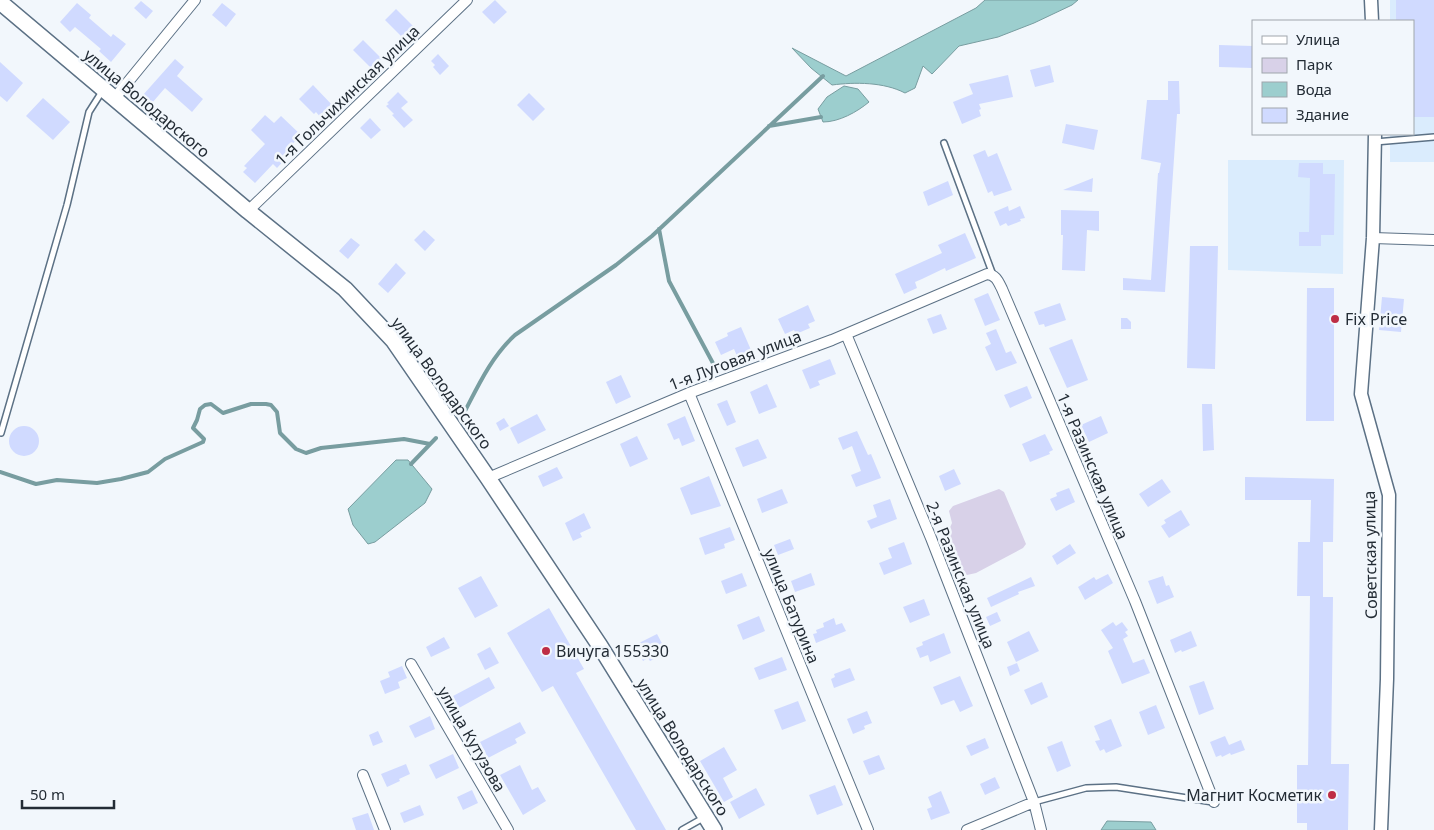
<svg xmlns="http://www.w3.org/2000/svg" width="1434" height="830" font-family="'Noto Sans',sans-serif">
<rect width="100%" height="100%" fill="#f2f7fc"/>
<path fill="#daecfd" d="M1390 0H1434V162H1390V134H1413V21H1390Z
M1228 160H1344L1343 274 1228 270Z"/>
<path fill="#d8d1e8" d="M999 489 1004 492 1026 544 1023 548 976 573 967 575 960 569 947 541V534L952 523 949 511 953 506Z"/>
<path fill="#9ccece" stroke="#789da0" d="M985 0H1078L1072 5 1034 23 998 37 959 46 932 74 923 66 915 88 905 93C884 82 855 82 832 85L811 68 792 48 846 76 976 8Z
M844 86 858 89 869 102C857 112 839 122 823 122L818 109 827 97Z
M396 460H408L432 489 425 503 375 542 368 544 353 525 348 509Z
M1107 821 1151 822 1156 830H1101Z"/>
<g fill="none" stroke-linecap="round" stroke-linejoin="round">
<path stroke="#789da0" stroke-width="4" d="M769 126 821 117
M659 229 669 281 715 367
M465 411C479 384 492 356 515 335L616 265 652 236 823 76
M411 464 436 438
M0 472 36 484 57 480 97 483 121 479 148 472 165 459 203 442 204 439 193 428 197 420 200 409 205 405 211 404 223 413 251 404H266L271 405 277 412 280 433 296 449 306 453 321 448 404 439 430 444"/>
</g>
<path fill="#d0daff" d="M495 0 507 12 494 24 482 12Z
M1396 0H1434V117H1413V21H1396Z
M141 1 153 11 146 19 134 8Z
M77 3 91 15 89 18 111 37 113 34 126 44 111 62 99 51 101 49 75 27 70 32 60 22Z
M222 3 236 14 226 27 212 15Z
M396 9 414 27 403 38 385 20Z
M363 40 382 59 372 69 353 50Z
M1219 45 1253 46V68L1219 67Z
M438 54 449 66 440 75 433 67 435 65 431 61Z
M175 59 184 67 177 76 203 99 192 112 165 88 152 103 143 95Z
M0 62 23 83 7 102 0 96Z
M1050 65 1054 82 1035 87 1030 70Z
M1008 75 1013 97 979 104 981 109 979 110 981 116 962 124 953 102 973 94 969 84Z
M1168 81H1179L1180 114H1177L1165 292 1123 290V278L1151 280 1158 173H1159L1161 163 1141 159 1147 100H1168Z
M313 85 334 107 322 119 316 112 314 114 299 99Z
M398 92 408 102 401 108 413 120 404 128 392 115 394 114 386 106 389 104 387 103Z
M529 93 545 109 533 121 517 105Z
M43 98 70 122 53 140 26 116Z
M265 115 274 123 281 116 301 135 285 152 289 155 277 168 273 164 255 183 243 172 247 168 244 166 265 144 251 130Z
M370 118 381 130 371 139 360 128Z
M1066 124 1098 130 1094 150 1062 143Z
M985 150 988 157 997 153 1012 190 994 196 992 191 988 193 973 155Z
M1299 163H1323V174H1335L1334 235H1321V246H1299V232H1309L1310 178 1298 177Z
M1093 178 1092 192 1063 190Z
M948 181 953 195 928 206 923 192Z
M1008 206 1009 211 1020 206 1025 218 1020 219 1021 221 1008 226 1006 223 1000 226 994 212Z
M1061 210 1099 211V231L1087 230 1085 271 1062 270 1063 235H1061Z
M424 230 435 240 425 251 414 240Z
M965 233 976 258 946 271 945 268 922 279 915 282 917 288 904 294 895 274 942 253 938 245Z
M351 238 360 245 348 259 339 251Z
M1190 246H1218L1215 369 1187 368Z
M396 263 406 273 388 293 378 284Z
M1307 288H1334V421H1306Z
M988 293 1000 320 985 326 974 299Z
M1382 297 1404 299 1401 332 1379 330Z
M1060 303 1066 320 1045 327 1044 324 1039 325 1034 312Z
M808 305 815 321 808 324 810 328 796 334 794 330 785 334 778 319Z
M941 314 947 329 933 334 927 319Z
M1121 318H1127L1131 322V329H1121Z
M741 327 751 350 737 356 734 349 721 355 715 342 728 336 727 333Z
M996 329 1006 353 1011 351 1017 363 996 371 985 347 991 344 986 333Z
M1072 339 1088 380 1067 388 1049 348Z
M830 359 836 374 818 381 820 385 810 389 802 370Z
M621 375 631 397 616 404 606 382Z
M767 384 777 407 759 414 750 392Z
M1027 386 1032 398 1010 408 1004 395Z
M727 400 736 422 727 426 717 404Z
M1202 404H1212L1214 450 1203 451Z
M537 414 546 430 518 444 510 428Z
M685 416 695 441 682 446 679 438 674 440 667 424Z
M1101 416 1108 433 1089 442 1081 425Z
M504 418 509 426 500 431 496 423Z
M9 441a15 15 0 1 1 30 0a15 15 0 1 1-30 0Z
M857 431 868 455 871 454 881 478 856 487 851 475 861 471 852 446 843 450 838 438Z
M1045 434 1053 450 1049 452 1050 454 1030 462 1022 444Z
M637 436 648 459 630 467 620 444Z
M758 439 767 458 743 467 735 448Z
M557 467 563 478 543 487 538 476Z
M954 469 961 484 945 491 939 476Z
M709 476 721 506 691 515 680 488Z
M1245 477 1334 479 1333 542H1323V597H1333L1331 764H1349L1348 830H1307V823H1297V765H1308L1310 596H1297L1298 542H1310L1311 500H1245Z
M1162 479 1171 492 1148 507 1139 494Z
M1069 488 1075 502 1056 511 1050 499 1057 496 1056 493Z
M782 489 788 503 762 513 757 499Z
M890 499 897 519 871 529 867 521 877 517 873 505Z
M1181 510 1190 525 1169 538 1161 526 1166 523 1164 520Z
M584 513 591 528 580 533 582 537 573 541 565 523Z
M730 527 735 540 724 544 725 548 705 555 699 538Z
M790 539 794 549 778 555 774 545Z
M904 542 912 564 884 575 879 563 892 558 888 548Z
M1070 544 1076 553 1057 565 1052 556Z
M742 573 747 586 726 594 721 581Z
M811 573 815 585 795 592 791 581Z
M1108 574 1113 583 1085 600 1078 587 1094 577 1096 580Z
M481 576 498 606 475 618 458 588Z
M1163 576 1166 586 1169 585 1174 597 1157 604 1148 581Z
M1031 577 1035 586 1018 592 1019 594 991 607 987 598Z
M924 599 930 615 910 623 903 607Z
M549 608 584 669 576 673 666 830H636L553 686 542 692 507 633Z
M997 612 1001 621 990 626 986 617Z
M759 616 765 631 743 640 737 625Z
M834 618 836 625 842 623 846 631 816 643 813 634 817 633 816 630 824 627 823 623Z
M1113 622 1116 626 1122 622 1128 630 1125 632 1128 636 1123 639 1133 663 1144 659 1150 673 1122 684 1108 651 1113 648 1101 630Z
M1029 631 1039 651 1016 662 1007 642Z
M1191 631 1197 646 1182 652 1181 650 1175 653 1170 640Z
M944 633 951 653 930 662 928 655 920 658 916 648 923 645 922 642Z
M657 634 665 649 657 654 658 657 650 661 648 658 643 661 635 645Z
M444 637 450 648 431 657 426 647Z
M490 647 499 663 485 670 477 654Z
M782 657 787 670 759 680 754 668Z
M1017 663 1020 671 1010 676 1007 667Z
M402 666 407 678 398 682 400 688 385 694 380 681 390 677 388 672Z
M850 668 855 680 834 688 831 679 835 677 834 674Z
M960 676 973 706 960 712 954 700 941 705 933 687Z
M489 677 495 688 459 708 453 696Z
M1204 681 1214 709 1199 715 1189 686Z
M1042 682 1048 697 1031 705 1024 690Z
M798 701 806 721 782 730 774 710Z
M1156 705 1165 728 1148 735 1139 712Z
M867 711 872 723 864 726 865 729 853 734 847 719Z
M430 716 435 729 415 738 409 726Z
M1111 719 1122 746 1106 753 1104 749 1100 751 1095 741 1100 740 1094 726Z
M520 722 526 733 515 739 517 743 488 758 480 742Z
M378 731 383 742 373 746 369 735Z
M1225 736 1229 745 1241 740 1245 750 1231 755 1230 753 1222 757 1221 755 1216 757 1210 742Z
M985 738 989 748 971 756 966 746Z
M1062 741 1071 766 1057 772 1047 747Z
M724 747 737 770 723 778 733 797 724 802 700 761Z
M453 754 459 768 436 779 429 765Z
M879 755 885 769 869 775 863 761Z
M406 764 410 774 399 779 400 781 387 787 381 774Z
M520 765 532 790 538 787 546 801 523 815 500 775Z
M995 777 1000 788 985 795 980 784Z
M835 785 843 805 817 815 809 795Z
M756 788 765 805 739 819 730 802Z
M472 790 478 803 463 810 457 797Z
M941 791 950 813 931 820 927 809 932 807 928 797Z
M420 805 424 815 404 823 400 813Z
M368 813 374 830H356L352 818Z"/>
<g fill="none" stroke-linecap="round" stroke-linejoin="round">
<g stroke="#5c7185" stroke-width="8">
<path id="service" d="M1375 142 1434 137
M944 143 993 275
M1 433 67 205 89 112 103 90
M1034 802 1086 788 1116 787 1213 802
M682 830 705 817"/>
</g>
<g stroke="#5c7185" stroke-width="12">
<path id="minor" d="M114 99 195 0
M248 211 467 0
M1373 238 1434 240
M846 334 931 538 1034 802 1041 830
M689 393 868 830
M488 478 689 393 832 340 987 274C996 275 998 281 1002 289L1135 601 1214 802
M411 664 508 830
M363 775 385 830
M967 830 1034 802"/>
</g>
<g stroke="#5c7185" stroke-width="15">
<path id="tertiary" d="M1371 0 1372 21
M1375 134 1373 238 1361 394 1389 495 1387 679 1381 830"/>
</g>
<g stroke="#5c7185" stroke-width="18">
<path id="secondary" d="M0 2 248 211 345 289 393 340 488 478 600 646 714 830"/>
</g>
<use href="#service" stroke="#fff" stroke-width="5"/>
<use href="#minor" stroke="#fff" stroke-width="10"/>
<use href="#tertiary" stroke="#fff" stroke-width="12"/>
<use href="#secondary" stroke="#fff" stroke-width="15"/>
</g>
<g fill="#be2d45" stroke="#f2f7fc" stroke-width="2">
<circle cx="1335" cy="319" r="5"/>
<circle cx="546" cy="651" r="5"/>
<circle cx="1332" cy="795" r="5"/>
</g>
<g text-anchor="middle" stroke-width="5" stroke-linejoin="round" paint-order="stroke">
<g font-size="16" fill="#232c35" stroke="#f2f7fc">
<text transform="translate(347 95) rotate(-44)" y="6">1-я Гольчихинская улица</text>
<text transform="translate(147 103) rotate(40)" y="6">улица Володарского</text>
<text transform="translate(735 360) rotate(-21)" y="6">1-я Луговая улица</text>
<text transform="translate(442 383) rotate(54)" y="6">улица Володарского</text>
<text transform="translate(1093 466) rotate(67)" y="6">1-я Разинская улица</text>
<text transform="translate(1370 555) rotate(-91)" y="6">Советская улица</text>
<text transform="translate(961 575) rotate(68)" y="6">2-я Разинская улица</text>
<text transform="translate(792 606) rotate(68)" y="6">улица Батурина</text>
<text transform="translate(472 739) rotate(60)" y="6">улица Кутузова</text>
<text transform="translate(683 747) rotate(58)" y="6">улица Володарского</text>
</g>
<g font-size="16" fill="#232c35" stroke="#f2f7fc" text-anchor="start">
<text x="1345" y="325">Fix Price</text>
<text x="556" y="657">Вичуга 155330</text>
<text x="1322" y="801" text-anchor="end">Магнит Косметик</text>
</g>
</g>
<rect x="1252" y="20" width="162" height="115" fill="#f2f7fc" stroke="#9fa6ac"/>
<rect x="1262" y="36" width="25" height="8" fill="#ffffff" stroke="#9fa6ac"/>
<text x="1296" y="45" font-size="15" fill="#232c35">Улица</text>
<rect x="1262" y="58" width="25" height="15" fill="#d8d1e8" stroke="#9fa6ac"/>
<text x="1296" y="70" font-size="15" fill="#232c35">Парк</text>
<rect x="1262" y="82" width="25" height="15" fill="#9ccece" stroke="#9fa6ac"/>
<text x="1296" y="95" font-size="15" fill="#232c35">Вода</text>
<rect x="1262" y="108" width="25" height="15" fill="#d0daff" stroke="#9fa6ac"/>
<text x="1296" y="120" font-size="15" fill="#232c35">Здание</text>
<path d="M22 800v8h92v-8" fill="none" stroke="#232c35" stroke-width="2.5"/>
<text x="30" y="800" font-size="15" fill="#232c35" stroke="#f2f7fc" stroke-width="4" paint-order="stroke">50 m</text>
</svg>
